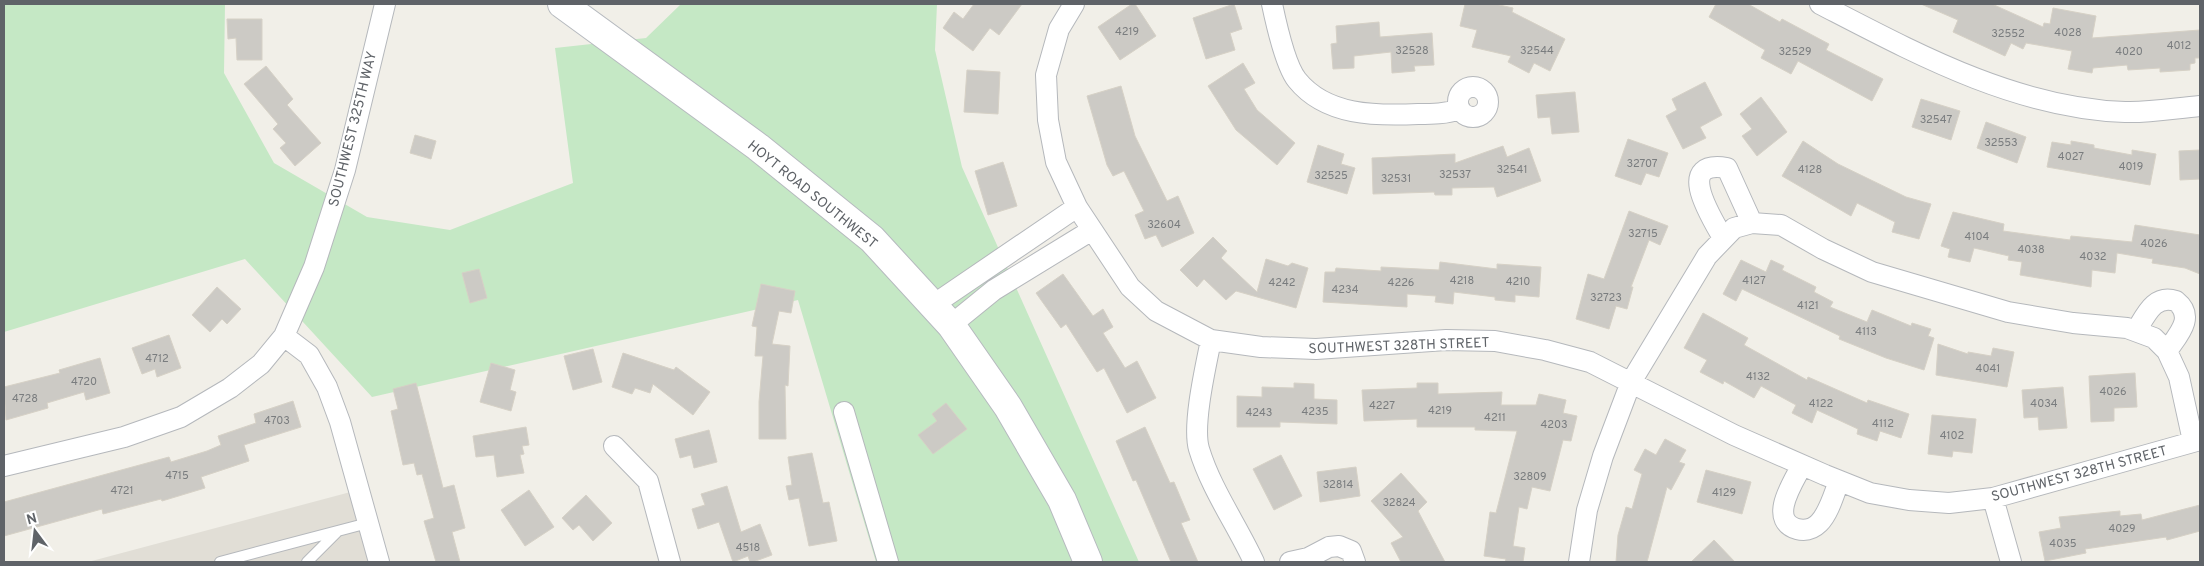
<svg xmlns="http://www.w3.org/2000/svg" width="2204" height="566" font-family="Overpass,sans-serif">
<rect width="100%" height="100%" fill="#f1efe8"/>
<path fill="#e1ded6" d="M358 490 379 562H88Z"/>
<path fill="#c5e8c5" d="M4 4H225L224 73 274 163 367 217 450 230 573 183 555 48 646 38 681 4H937L935 50 962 167 1139 562H876L798 300 372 397 245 259 4 332Z"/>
<path fill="#cccac5" stroke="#d6d1c6" d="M974 4H1022L999 35 990 28 973 51 943 28 954 12 963 19Z
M1132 4H1135L1156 36 1120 60 1098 27Z
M1234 4 1242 29 1230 33 1235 50 1206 59 1193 18Z
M1465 4H1495L1513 8 1512 12 1565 39 1550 71 1534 63 1529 73 1508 62 1511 56 1472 47 1477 30 1460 26Z
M1716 4H1748L1780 22 1782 19 1829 44 1826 50 1883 79 1872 101 1798 61 1791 74 1761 58 1765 50 1709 17Z
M1921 4H1992L2043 27 2044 23 2050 24 2053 8 2096 16 2092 38 2200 30V58H2195V63L2190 64V70L2160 72V68L2128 70 2127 65 2093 68 2092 73 2068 69 2072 51 2026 43 2023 49 2011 43 2005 56 1953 32 1958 20Z
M227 19H262V60H237L236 38 228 39Z
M1379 22 1380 37 1432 33 1434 65 1414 66 1415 71 1392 73 1391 52 1354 56V68L1333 69 1331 44 1337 43 1336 26Z
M1243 63 1255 83 1244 89 1257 110 1295 143 1277 165 1236 130 1208 86Z
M266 66 293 99 287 105 321 143 295 166 280 148 286 143 273 129 278 124 244 84Z
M967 70 1000 72 998 114 964 112Z
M1705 82 1722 115 1700 127 1706 138 1683 149 1666 116 1677 110 1672 99Z
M1121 86 1135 136 1167 201 1178 196 1194 233 1162 247 1156 235 1145 239 1135 215 1144 211 1124 171 1113 176 1107 165 1087 96Z
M1575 92 1579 132 1552 134 1550 117 1538 118 1536 95Z
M1761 97 1787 132 1757 156 1742 136 1752 129 1740 114Z
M1921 99 1960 111 1951 140 1912 127Z
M1986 122 2026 137 2017 163 1977 148Z
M415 135 436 141 431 159 410 153Z
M1628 139 1668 153 1659 177 1646 173 1641 185 1615 176Z
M1803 141 1838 164 1906 197 1931 204 1919 239 1892 232 1895 222 1857 203 1851 216 1782 176Z
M2071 141 2094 145V148L2132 155V150L2156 154 2150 185 2047 167 2052 142 2071 145Z
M1318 145 1344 154 1341 164 1355 168 1347 194 1307 182Z
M1503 146 1507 157 1529 148 1541 181 1497 197 1494 187 1452 188V195H1435L1434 192 1373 194 1372 158 1455 154V163Z
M2200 150V179L2180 180 2179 151Z
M1003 162 1017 206 988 215 975 171Z
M1629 211 1668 226 1660 245 1649 240 1631 287H1633L1627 309 1616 306 1609 329 1576 319 1588 274 1604 279Z
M1953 212 2004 224 2003 231 2070 240 2071 236 2132 242 2135 225 2200 235V274L2185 268 2152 263 2153 259 2117 253 2115 273 2092 270 2091 287 2020 275 2022 262 2008 260 2009 256 1974 248 1970 262 1948 257 1950 249 1941 246Z
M1213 237 1227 251 1221 258 1257 292 1266 259 1288 266 1292 263 1308 268 1296 308 1236 291 1226 300 1204 279 1197 287 1180 270Z
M1741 260 1766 272 1771 260 1784 266 1782 270 1816 287 1814 292 1833 302 1830 307 1867 322 1872 310 1911 326 1912 323 1931 329 1928 336 1934 338 1924 370 1886 358 1839 339 1840 336 1742 289 1736 301 1723 294Z
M1440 262 1497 269V264L1541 267 1539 297 1515 295V302L1495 300V297L1454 292 1453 304 1435 302 1436 296 1407 294V307L1323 302 1325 272H1335L1336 268 1381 271V267L1439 270Z
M479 269 487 298 470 303 462 273Z
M1063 274 1093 316 1103 309 1113 327 1103 333 1125 368 1137 361 1156 398 1127 413 1104 368 1097 372 1066 324 1061 328 1036 293Z
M761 284 795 291 791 313 779 311 772 344 790 346 788 386 785 385 786 439H759V402L763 356H755L757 327 752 326Z
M217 287 241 309 227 324 222 319 210 332 192 315Z
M1703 313 1748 338 1744 345 1807 380 1808 377 1867 403 1868 400 1909 414 1901 438 1880 431 1877 441 1857 434 1858 429 1817 410 1812 423 1792 413 1796 405 1761 386 1754 398 1724 381 1723 384 1700 372 1707 360 1684 348Z
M169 335 181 368 157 377 155 369 142 374 132 348Z
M1938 344 1968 354V352L1991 356 1993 348 2014 352 2007 387 1936 375Z
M593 349 602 382 573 390 564 356Z
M623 353 674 370 676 367 710 392 693 415 653 384 650 393 635 388 632 394 612 387Z
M100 358 110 393 86 400 84 392 47 403 48 408 6 420 4 387 60 373 59 370Z
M491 363 515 370 510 390 516 392 511 411 480 402Z
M2135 373 2137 407 2114 408V421L2091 422 2089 376Z
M416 383 443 488 454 485 465 528 452 532 460 562H436L424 521 434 518 422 474 417 475 414 463 403 465 391 411 398 409 393 389Z
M1294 383 1314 384V399L1337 400V424L1280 422V427H1237V396L1262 397V387L1294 388Z
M1417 383H1438V394L1502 392 1501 405H1536L1539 394 1566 400 1563 413 1577 416 1571 441 1563 440 1550 491 1532 487 1527 509 1519 507 1513 546 1525 548 1523 562H1505L1506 559 1484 556 1490 512 1496 513 1517 431 1475 430V427H1417V419L1364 421 1362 390 1417 388Z
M2063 387 2067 428 2039 430 2038 417 2024 418 2022 390Z
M293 401 301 427 244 445 249 461 201 477 205 488 162 501 161 499 103 514 102 509 4 536V502L169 457 171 462 207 451 221 445 218 436 256 423 254 414Z
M946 403 967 429 933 454 918 435 937 421 932 414Z
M1932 415 1976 419 1972 453 1953 451 1952 457 1928 454Z
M526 427 529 445 522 446 524 454 520 455 524 473 497 477 494 455 476 457 473 436Z
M1145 427 1170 483 1174 482 1190 520 1181 523 1198 562H1171L1136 480 1133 481 1116 441Z
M709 430 717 462 694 468 691 455 680 458 675 439Z
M1665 439 1686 450 1679 462 1685 464 1671 490 1667 487 1647 562H1616L1618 535 1626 507 1632 509 1642 474 1634 470 1645 449 1656 455Z
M812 453 823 503 829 502 837 541 809 546 799 498 789 500 786 486 792 485 788 457Z
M1281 455 1302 496 1274 510 1253 469Z
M1356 467 1360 496 1320 502 1317 472Z
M1706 470 1751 482 1742 514 1697 502Z
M1401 473 1427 502 1418 511 1445 562H1401L1391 543 1403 537 1371 501Z
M727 486 741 532 760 524 772 555 753 562H750L748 556 733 562 719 522 698 529 692 509 705 505 701 494Z
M529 490 554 527 525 546 501 510Z
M586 495 612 523 593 541 579 525 573 530 562 518Z
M2200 505V531L2167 540 2166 537 2085 549 2086 553 2045 561 2039 532 2061 528 2059 517 2120 511V516L2141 514 2142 520Z
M1714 540 1735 562H1691Z"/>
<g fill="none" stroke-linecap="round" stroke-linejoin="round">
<g stroke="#b5b8bc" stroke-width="12">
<path id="service" d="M220 562 368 523
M307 562 337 532"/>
</g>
<g stroke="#b5b8bc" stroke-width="22">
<path id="minor" d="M1074 4 1059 29 1046 75 1048 120 1056 162 1077 207 1130 287 1156 311 1211 340C1206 365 1192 425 1199 449 1211 489 1237 525 1254 562
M1272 4C1276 23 1285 65 1297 80 1326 116 1376 116 1418 114 1432 114 1446 114 1460 109
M1820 4C1915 53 2015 108 2125 112 2149 113 2176 108 2200 106
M1458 102a15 15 0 1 1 30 0a15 15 0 1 1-30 0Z
M1723 238C1711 217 1674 159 1727 168L1752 223
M933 305 1077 207
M951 325 994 290 1092 230
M2136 331C2146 315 2154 294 2176 301 2196 317 2178 335 2167 351
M284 336 309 355 327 387 340 422 379 562
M1211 340 1261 347 1316 349 1446 340 1495 341 1545 350 1590 362 1734 435 1825 475 1870 493 1909 500 1949 503 1993 498 2200 440
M844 412 888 562
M614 446 648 481 670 562
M1802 465C1794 481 1767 520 1797 529 1805 531 1813 529 1819 523 1829 513 1834 494 1839 481
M4 466 124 437 181 417 230 388 261 364 284 336 314 267 345 170 385 4
M1993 498 2011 562
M1290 562 1308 558 1329 547 1339 546 1351 551 1355 562
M1579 562 1587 510 1603 456 1631 382 1707 256 1734 228 1752 223 1781 225 1823 249 1872 272 2008 312 2073 323 2127 328 2154 338 2167 351 2179 377 2193 441"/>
</g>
<g stroke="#b6babf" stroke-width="30">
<path id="secondary" d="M562 4 758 147 872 239 951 325 1008 407 1062 500 1088 562"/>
</g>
<use href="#service" stroke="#fff" stroke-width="10"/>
<use href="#minor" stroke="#fff" stroke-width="20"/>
<use href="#secondary" stroke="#fff" stroke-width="28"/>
</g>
<g text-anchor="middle" stroke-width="4" stroke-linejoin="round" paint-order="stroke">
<g font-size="11" fill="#7a7d7f">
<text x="1127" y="35">4219</text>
<text x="2068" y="36">4028</text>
<text x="2008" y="37">32552</text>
<text x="2179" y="49">4012</text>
<text x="1412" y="54">32528</text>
<text x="1537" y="54">32544</text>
<text x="1795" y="55">32529</text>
<text x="2129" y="55">4020</text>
<text x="1936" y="123">32547</text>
<text x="2001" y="146">32553</text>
<text x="2071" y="160">4027</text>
<text x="1642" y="167">32707</text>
<text x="2131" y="170">4019</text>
<text x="1512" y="173">32541</text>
<text x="1810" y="173">4128</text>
<text x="1455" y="178">32537</text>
<text x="1331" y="179">32525</text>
<text x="1396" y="182">32531</text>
<text x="1164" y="228">32604</text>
<text x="1643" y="237">32715</text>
<text x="1977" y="240">4104</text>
<text x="2154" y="247">4026</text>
<text x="2031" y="253">4038</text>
<text x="2093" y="260">4032</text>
<text x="1462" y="284">4218</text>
<text x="1754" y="284">4127</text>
<text x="1518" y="285">4210</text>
<text x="1282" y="286">4242</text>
<text x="1401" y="286">4226</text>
<text x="1345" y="293">4234</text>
<text x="1606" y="301">32723</text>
<text x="1808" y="309">4121</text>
<text x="1866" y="335">4113</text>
<text x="157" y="362">4712</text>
<text x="1988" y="372">4041</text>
<text x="1758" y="380">4132</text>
<text x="84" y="385">4720</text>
<text x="2113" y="395">4026</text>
<text x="25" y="402">4728</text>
<text x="1821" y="407">4122</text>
<text x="2044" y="407">4034</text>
<text x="1382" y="409">4227</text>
<text x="1440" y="414">4219</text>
<text x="1315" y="415">4235</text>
<text x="1259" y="416">4243</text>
<text x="1495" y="421">4211</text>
<text x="277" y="424">4703</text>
<text x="1883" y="427">4112</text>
<text x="1554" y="428">4203</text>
<text x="1952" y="439">4102</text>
<text x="177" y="479">4715</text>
<text x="1530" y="480">32809</text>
<text x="1338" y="488">32814</text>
<text x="122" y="494">4721</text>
<text x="1724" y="496">4129</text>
<text x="1399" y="506">32824</text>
<text x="2122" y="532">4029</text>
<text x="2063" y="547">4035</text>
<text x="748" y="551">4518</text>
</g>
<g font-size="14" fill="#5f6368" stroke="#fff">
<text transform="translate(352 129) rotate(-76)" y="5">SOUTHWEST 325TH WAY</text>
<text transform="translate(813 194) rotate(39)" y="5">HOYT ROAD SOUTHWEST</text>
<text transform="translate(1399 345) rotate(-2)" y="5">SOUTHWEST 328TH STREET</text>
<text transform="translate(2079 473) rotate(-15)" y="5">SOUTHWEST 328TH STREET</text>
</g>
</g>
<rect width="2204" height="566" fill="none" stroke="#5f6368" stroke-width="10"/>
<g transform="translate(35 531) rotate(345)" stroke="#ffffff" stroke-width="4" paint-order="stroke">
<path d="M0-4L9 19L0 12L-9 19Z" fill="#5f6368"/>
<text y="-8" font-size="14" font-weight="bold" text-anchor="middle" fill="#5f6368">N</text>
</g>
</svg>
